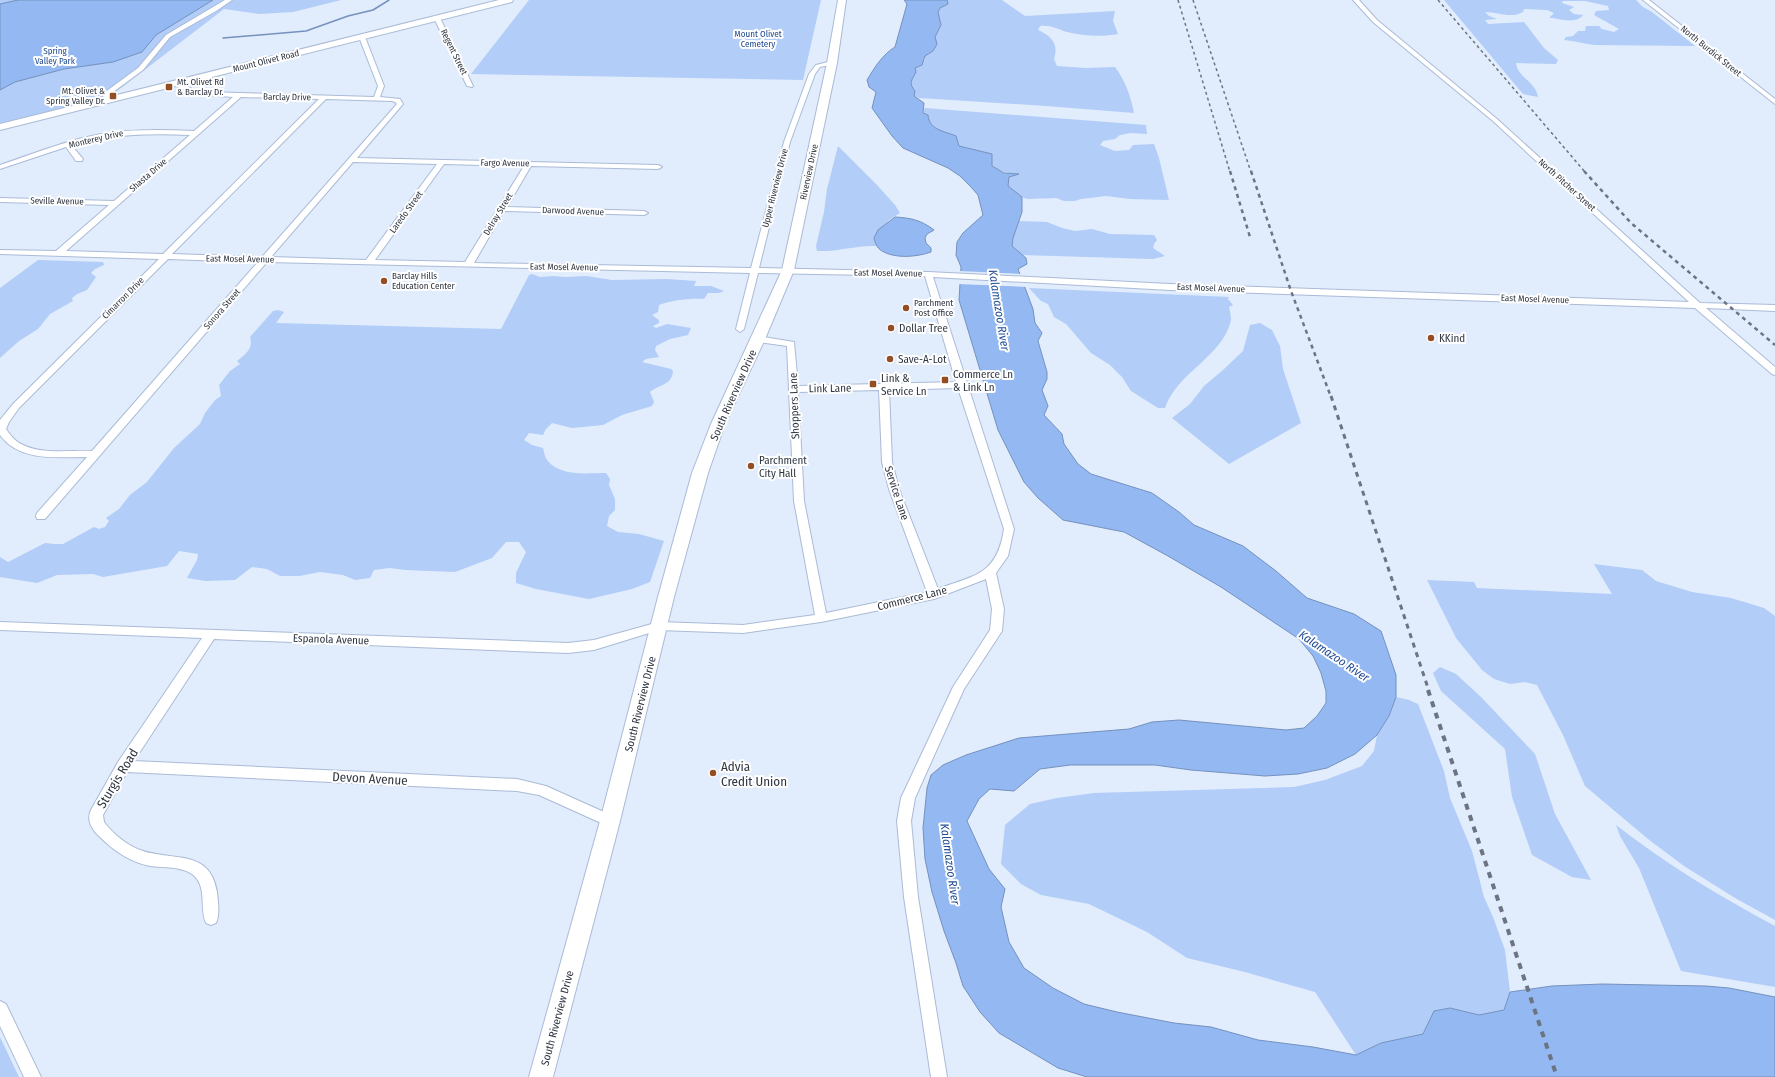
<svg xmlns="http://www.w3.org/2000/svg" width="1775" height="1077" font-family="'Fira Sans Condensed',sans-serif">
<rect width="100%" height="100%" fill="#e1ecfd"/>
<path fill="#b2cdf8" d="M0 0H341L293 12 259 14 224 9 104 101 0 127Z
M529 0H821L803 80 471 74Z
M947 0H1002L1025 16 1115 11 1113 21 1118 34C1103 37 1082 36 1067 32 1056 29 1052 25 1040 26L1038 30C1051 36 1059 43 1054 59L1057 66 1085 68 1115 67C1125 80 1131 97 1134 113L1046 106 919 98 914 96 910 80 914 76V68L925 60V56L933 51 935 37 941 25 938 12 940 8 948 4Z
M1444 0H1636L1643 7 1652 12 1695 46 1595 45C1585 44 1575 41 1564 40L1566 37 1573 36 1578 31H1585L1586 26H1599L1602 29 1614 32 1619 29 1594 15 1596 11 1609 10 1608 6 1585 1H1563L1562 3 1574 7 1569 10 1574 14 1583 15C1576 25 1559 18 1549 18L1554 13 1547 10 1524 9 1523 12C1510 19 1499 12 1485 12L1489 16 1497 19 1485 20 1488 24 1524 22 1544 48 1558 60 1556 64 1516 63C1518 78 1536 82 1538 97L1523 94Z
M925 108 1146 125 1147 134 1130 133 1120 135 1115 139 1103 141 1100 145 1115 151 1129 150 1133 145 1154 144 1159 158 1169 200 1130 199 1106 196 1081 199 1075 201H1064L1056 198 1027 199 1022 197 1008 186 1009 177 1017 174C991 172 991 161 971 149 968 147 963 148 959 146 950 141 946 131 934 128L923 113Z
M838 146 877 185 895 205 900 213 889 220 874 238 877 246C856 245 837 252 817 251L816 246 824 212 827 189Z
M1019 221 1047 222 1062 228 1075 231 1092 229 1110 234 1154 235 1157 240 1154 244 1153 248 1165 256 1153 259 1022 255 1012 246 1013 238Z
M38 260 103 262 104 265 95 269 91 273 96 277 87 290 77 294 72 298 73 301 50 314 38 329 19 341 0 358V288Z
M532 274 540 277 553 276 565 277 586 276 612 280 667 279 696 281 694 286H711L724 291 719 293H708L704 299C691 298 672 300 659 305L658 312 652 315 659 320V323L653 326 656 328 667 324 691 328 688 335 670 339 656 346 655 350 659 357 646 359 642 362 671 369 673 371C672 385 660 384 650 392L654 402 652 406 622 415 603 425 572 428 552 423 546 429 543 435 529 433 524 440 532 445 543 448C544 452 545 457 547 460 560 477 588 473 606 473L610 479 609 485 615 499V510L609 516 607 526 618 532 639 534 664 541 650 582 632 589 589 599 536 589 516 583V573L526 552 519 542H506L492 558 455 572 405 570 390 568 374 570 370 578 355 580 343 575 320 572 299 576H280L267 569 252 567 235 580 206 581 187 578 197 560 198 554 179 551 167 566 103 577 93 574 57 575 37 583 0 577V557L8 562 45 543 54 544H63L94 527 99 529 105 527 109 521 106 518 119 509 130 495 147 482 174 448 200 424 205 413 215 400 221 396 219 385 230 371 240 364 237 361C245 355 254 348 250 337L273 311 278 310 284 312 276 323 501 329 529 275Z
M1029 288 1229 297 1228 299 1233 305 1229 307C1230 311 1231 316 1231 320 1223 357 1177 372 1165 408H1158L1131 391 1122 377 1110 365 1091 353 1066 324 1054 317 1048 304 1041 301Z
M1260 323 1272 330 1280 346 1283 369 1301 423 1229 464 1172 418 1190 404 1204 386 1223 370 1243 351 1250 325Z
M1594 564 1642 570 1656 581 1692 592 1731 598 1764 608 1775 616V920L1735 898 1684 866 1648 839 1585 786 1563 735 1537 685 1525 682 1510 684 1494 679 1482 670 1456 638 1427 580 1474 582 1477 588 1612 594Z
M1440 667 1456 674 1481 697 1535 754 1555 814 1591 880 1572 877 1532 855 1512 797 1505 749 1441 691 1433 673Z
M1396 697 1409 700 1418 704 1444 771 1450 798 1472 851 1484 897 1493 917 1505 950 1510 992 1504 1010 1479 1015 1450 1008 1423 1034 1381 1043 1356 1055 1315 992 1245 972 1187 958 1147 932 1089 904 1041 895 1021 884 1001 864 1005 825 1030 804 1057 798 1094 793 1294 787 1325 780 1362 766 1374 751 1377 735 1389 716Z
M1616 825C1666 864 1719 896 1775 926V987L1681 971 1639 868 1620 836Z
M0 1037 19 1077H0Z"/>
<path fill="#93b8f2" stroke="#7591bd" d="M18 0H213L156 35 142 52 113 62 64 69 15 82 0 90V4Z
M904 0H947L948 4 940 8 938 12 941 25 935 37 937 44 933 51 925 56 922 65 915 68 916 72C912 80 908 83 915 91L914 96 924 103 923 113 928 115C929 130 944 131 956 136L959 146 992 154V166L1004 173 1019 174 1009 177 1008 186 1022 197V212L1013 238 1012 246 1026 258 1027 264 1018 269 1033 309 1035 323 1042 333 1038 341 1047 372V379L1042 390 1048 406 1044 415 1062 434 1064 444 1078 464 1091 474 1152 493 1179 512 1194 525 1243 546 1276 571 1307 598 1354 614 1381 631 1396 675V697L1389 716 1377 735 1355 754 1327 768 1298 774 1265 776 1191 770 1155 765H1070L1040 769 1014 791 990 789 979 799 967 821 989 869 1005 889 1001 907 1009 942 1024 968 1053 988 1084 1004 1117 1012 1174 1023 1211 1027 1258 1040 1313 1047 1356 1055 1381 1043 1423 1034 1434 1011 1450 1008 1479 1015 1504 1010 1510 992 1552 986 1602 984 1706 986 1729 988 1775 997V1077H1087L1058 1068 999 1033 980 1012 963 986 956 963 944 931 932 892 925 859 923 828 927 788 931 775 943 765 966 755 1019 738 1129 729 1152 722 1179 720 1286 730 1304 728 1317 716 1326 703V691L1321 673 1313 656 1299 639 1221 587 1168 556 1124 532 1063 520 1038 498 1024 482 998 430 959 300 961 267 956 255 957 242 963 233 983 215 978 195 971 187 960 176 948 168 903 148 892 136 872 108 876 92 869 87 867 80C875 67 882 55 895 47L907 4Z
M895 217C911 218 921 220 934 230L927 234 925 238 926 243 931 248V252C917 257 895 259 882 251 877 248 875 243 874 238L878 230Z"/>
<path fill="#e1ecfd" d="M959 271 1022 274 1027 287 958 284Z"/>
<g fill="none" stroke-linecap="round" stroke-linejoin="round">
<path stroke="#7591bd" stroke-width="1.5" d="M223 38 306 31 348 16 373 10 389 0"/>
<g stroke="#aabbd6" stroke-width="2">
<path id="street" d="M225 0H232L216 11 170 37 143 70 109 95 106 102H102L104 93 138 68 166 35Z
M1353 0H1359L1377 20 1497 119 1700 303 1775 305V311L1706 308 1775 367V375L1772 374 1695 308 1170 290 933 277 1014 529 1008 556 996 573 1004 609 1002 631 964 689 915 798 911 821 918 897 947 1077H931L904 897 897 821 901 798 953 687 990 630 992 609 986 579 934 599 821 622 743 633 659 630 594 650 568 653 214 639 134 761 517 779 546 786 615 817 617 821 615 825 610 827 539 795 517 791 127 772 103 815 104 822C113 834 129 847 143 851 174 861 210 849 217 892 218 902 220 914 216 923L211 925 206 923C199 907 208 886 192 874 181 866 163 868 150 866 130 862 114 851 100 837 92 830 86 820 91 810L118 762 202 638 0 630V622L568 643 594 640 659 622 743 625 815 615 794 501 787 346 758 342 754 339 758 336 794 342 798 386 956 382 925 276 758 273 744 329 740 332 736 329 750 273 267 262 45 519H37L36 516 37 513 87 457C56 457 20 462 0 435V420L13 404 159 259 0 254V250L56 251 109 205 0 202V198L114 201 190 135C149 133 111 134 72 146L83 159 82 161H76L66 147 0 169V165C36 153 71 138 109 133 137 129 165 130 194 131L233 97 192 94 173 84V82L175 81 194 90 206 92 374 97 378 86 359 37 362 35 365 37 384 86 380 97 400 99 403 104 357 158 658 165 662 167 658 169 531 166 507 207 644 211 648 213 644 215 504 211 474 263 751 268 784 142 809 74 816 65 832 61 835 63 834 64 820 67 815 74 790 142 759 268 928 272 1170 284 1689 302 1493 121 1373 22ZM241 97 319 99 163 254 66 251ZM326 99 392 101 395 102 397 104 262 257 172 254ZM353 162 437 164 366 260 271 257ZM444 164 524 166 465 262 375 260ZM168 259 258 262 92 451C70 450 41 455 21 444 15 441 10 435 6 429L9 422 19 408ZM958 388 1004 529C997 575 975 575 938 589L899 489 892 462 889 390ZM879 390 882 462 889 489 927 592 826 613 804 501 798 392Z
M1643 0H1649L1775 99V104Z
M437 16 440 18 473 86 472 87 467 86 434 18Z
M0 1001 6 1004 41 1077H24L0 1026Z"/>
</g>
<g stroke="#aabbd6" stroke-width="2">
<path id="secondary" d="M499 0H513L512 2 0 130V124Z
M838 0H846L837 63 794 270 765 339 725 424 708 473 674 597 620 821 553 1077H529L600 821 658 597 692 473 711 424 782 270 827 63Z"/>
</g>
<use href="#street" fill="#fff" fill-rule="evenodd"/>
<use href="#secondary" fill="#fff" fill-rule="evenodd"/>
<path stroke="#6c7481" stroke-width="1.5" stroke-dasharray="3 3" stroke-linecap="butt" d="M1178 0 1230 172
M1193 0 1251 172
M1438 0 1585 172"/>
<path stroke="#6c7481" stroke-width="2.5" stroke-dasharray="4 4" stroke-linecap="butt" d="M1230 171 1250 237
M1251 171 1291 291 1331 397
M1584 171 1631 223 1775 345"/>
<path stroke="#6c7481" stroke-width="3" stroke-dasharray="5 5" stroke-linecap="butt" d="M1331 396 1429 691"/>
<path stroke="#6c7481" stroke-width="4" stroke-dasharray="6 6" stroke-linecap="butt" d="M1428 690 1557 1077"/>
</g>
<g fill="#934e23" stroke="#fff" stroke-width="1.5">
<rect x="165" y="83" width="8" height="8" rx="2"/>
<rect x="109" y="92" width="8" height="8" rx="2"/>
<circle cx="384" cy="281" r="4"/>
<circle cx="906" cy="308" r="4"/>
<circle cx="891" cy="328" r="4"/>
<circle cx="1431" cy="338" r="4"/>
<circle cx="890" cy="359" r="4"/>
<rect x="941" y="376" width="8" height="8" rx="2"/>
<rect x="869" y="380" width="8" height="8" rx="2"/>
<circle cx="751" cy="466" r="4"/>
<circle cx="713" cy="773" r="4"/>
</g>
<g text-anchor="middle" stroke-width="4" stroke-linejoin="round" paint-order="stroke">
<g font-size="9" fill="#214c91" stroke="#fff">
<text x="758" y="37">Mount Olivet<tspan x="758" dy="10">Cemetery</tspan></text>
<text x="55" y="54">Spring<tspan x="55" dy="10">Valley Park</tspan></text>
</g>
<g font-size="9" fill="#2f3641" stroke="#fff">
<text transform="translate(1711 51) rotate(39)" y="3">North Burdick Street</text>
<text transform="translate(454 52) rotate(64)" y="3">Regent Street</text>
<text transform="translate(266 61) rotate(-14)" y="3">Mount Olivet Road</text>
<text transform="translate(287 97) rotate(1)" y="3">Barclay Drive</text>
<text transform="translate(96 139) rotate(-13)" y="3">Monterey Drive</text>
<text transform="translate(505 163) rotate(1)" y="3">Fargo Avenue</text>
<text transform="translate(809 172) rotate(-78)" y="3">Riverview Drive</text>
<text transform="translate(148 175) rotate(-41)" y="3">Shasta Drive</text>
<text transform="translate(1567 185) rotate(42)" y="3">North Pitcher Street</text>
<text transform="translate(775 188) rotate(-76)" y="3">Upper Riverview Drive</text>
<text transform="translate(57 201) rotate(1)" y="3">Seville Avenue</text>
<text transform="translate(573 211) rotate(2)" y="3">Darwood Avenue</text>
<text transform="translate(406 212) rotate(-54)" y="3">Laredo Street</text>
<text transform="translate(498 214) rotate(-59)" y="3">Delray Street</text>
<text transform="translate(240 259) rotate(1)" y="3">East Mosel Avenue</text>
<text transform="translate(564 267) rotate(1)" y="3">East Mosel Avenue</text>
<text transform="translate(888 273) rotate(1)" y="3">East Mosel Avenue</text>
<text transform="translate(1211 288) rotate(2)" y="3">East Mosel Avenue</text>
<text transform="translate(123 298) rotate(-45)" y="3">Cimarron Drive</text>
<text transform="translate(1535 299) rotate(2)" y="3">East Mosel Avenue</text>
<text transform="translate(222 309) rotate(-49)" y="3">Sonora Street</text>
</g>
<g font-size="9" fill="#2f3641" stroke="#fff" text-anchor="start">
<text x="177" y="85">Mt. Olivet Rd<tspan x="177" dy="10">&amp; Barclay Dr.</tspan></text>
<text x="105" y="94" text-anchor="end">Mt. Olivet &amp;<tspan x="105" dy="10">Spring Valley Dr.</tspan></text>
<text x="392" y="279">Barclay Hills<tspan x="392" dy="10">Education Center</tspan></text>
<text x="914" y="306">Parchment<tspan x="914" dy="10">Post Office</tspan></text>
</g>
<g font-size="11" fill="#2f3641" stroke="#fff" text-anchor="start">
<text x="899" y="332">Dollar Tree</text>
<text x="1439" y="342">KKind</text>
<text x="898" y="363">Save-A-Lot</text>
<text x="953" y="378">Commerce Ln<tspan x="953" dy="13">&amp; Link Ln</tspan></text>
<text x="881" y="382">Link &amp;<tspan x="881" dy="13">Service Ln</tspan></text>
<text x="759" y="464">Parchment<tspan x="759" dy="13">City Hall</tspan></text>
</g>
<g font-size="11" fill="#2f3641" stroke="#fff">
<text transform="translate(830 388) rotate(-1)" y="4">Link Lane</text>
<text transform="translate(733 395) rotate(-66)" y="4">South Riverview Drive</text>
<text transform="translate(794 406) rotate(-92)" y="4">Shoppers Lane</text>
<text transform="translate(897 493) rotate(72)" y="4">Service Lane</text>
<text transform="translate(912 598) rotate(-14)" y="4">Commerce Lane</text>
<text transform="translate(331 639) rotate(2)" y="4">Espanola Avenue</text>
<text transform="translate(640 704) rotate(-76)" y="4">South Riverview Drive</text>
<text transform="translate(557 1018) rotate(-75)" y="4">South Riverview Drive</text>
</g>
<g font-size="12" font-style="italic" fill="#244f94" stroke="#fff">
<text transform="translate(999 310) rotate(81)" y="4">Kalamazoo River</text>
<text transform="translate(1334 656) rotate(34)" y="4">Kalamazoo River</text>
<text transform="translate(950 864) rotate(82)" y="4">Kalamazoo River</text>
</g>
<g font-size="13" fill="#2f3641" stroke="#fff" text-anchor="start">
<text x="721" y="771">Advia<tspan x="721" dy="15">Credit Union</tspan></text>
</g>
<g font-size="13" fill="#2f3641" stroke="#fff">
<text transform="translate(117 778) rotate(-59)" y="5">Sturgis Road</text>
<text transform="translate(370 778) rotate(3)" y="5">Devon Avenue</text>
</g>
</g>
</svg>
